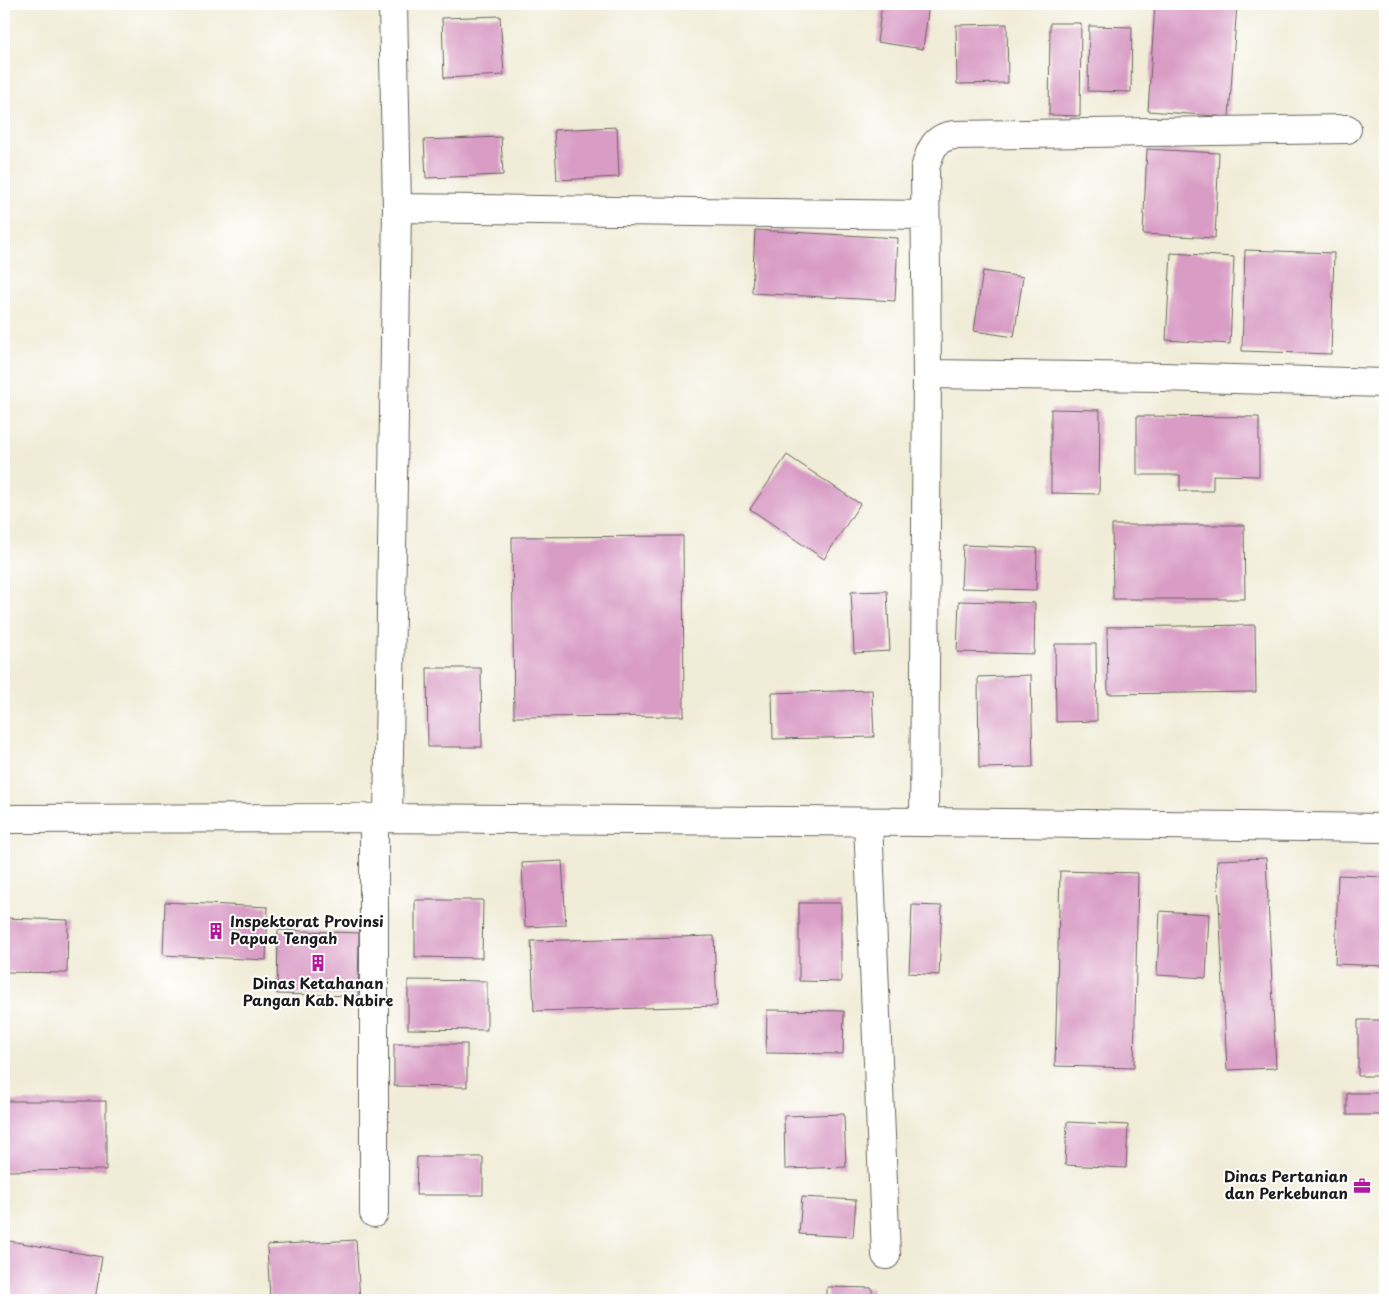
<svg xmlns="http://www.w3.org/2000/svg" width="1389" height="1304" font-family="'Playpen Sans',sans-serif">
<rect width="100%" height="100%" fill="#fff"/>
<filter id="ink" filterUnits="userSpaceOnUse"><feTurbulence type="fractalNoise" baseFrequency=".02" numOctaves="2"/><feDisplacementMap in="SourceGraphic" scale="10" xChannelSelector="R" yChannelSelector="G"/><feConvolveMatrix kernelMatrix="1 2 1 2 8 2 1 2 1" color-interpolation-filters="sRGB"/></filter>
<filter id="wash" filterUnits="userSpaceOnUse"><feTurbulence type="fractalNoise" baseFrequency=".0096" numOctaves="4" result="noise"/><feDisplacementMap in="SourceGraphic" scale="20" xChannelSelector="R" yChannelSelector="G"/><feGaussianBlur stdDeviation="1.12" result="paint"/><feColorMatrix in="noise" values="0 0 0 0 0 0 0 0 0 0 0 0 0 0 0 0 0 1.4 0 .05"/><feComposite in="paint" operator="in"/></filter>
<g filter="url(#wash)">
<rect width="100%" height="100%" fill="#f0ecd7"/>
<g id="blocks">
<path fill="#d99cc5" d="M882 4H929L923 49 877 42Z
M1155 4H1237L1229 117 1148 111Z
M500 16 504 75 444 78 442 18Z
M1050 23H1081L1080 116 1049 115Z
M1007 24 1008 83 957 84 956 25Z
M1089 26 1132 27 1131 92 1088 91Z
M617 127 619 177 557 180 554 130Z
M501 137 503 175 426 178 424 140Z
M1147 149 1219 153 1215 238 1143 234Z
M755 230 898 238 895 301 752 293Z
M1245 250 1334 253 1331 354 1242 351Z
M1171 253 1234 257 1230 344 1166 340Z
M983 271 1023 277 1014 337 974 331Z
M1051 409 1100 410 1099 494 1051 493Z
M1137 416 1259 417V476L1213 475V491H1180V475H1137Z
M787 455 860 504 824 559 750 509Z
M1112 525H1244L1245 599H1113Z
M683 536 684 716 514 717 512 537Z
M963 545 1037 548 1036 590 961 588Z
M887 591 890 651 854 653 851 592Z
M959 601 1035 603 1034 654 957 652Z
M1255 625 1256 692 1108 694 1107 627Z
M1055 644H1096L1097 721 1056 722Z
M427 668H481L482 747H428Z
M1031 675 1033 767 979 768 978 677Z
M872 690 874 737 773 739 772 693Z
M1266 858 1276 1068 1227 1070 1217 860Z
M562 861 566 925 525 927 522 863Z
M1060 871 1138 873 1134 1068 1055 1066Z
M1338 875 1385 877V966L1335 964Z
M415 900H483L482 958 415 957Z
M165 902 268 907 266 960 163 955Z
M799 903H841V982L799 981Z
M912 905 942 906 939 975 909 973Z
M1160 911 1209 914 1206 978 1157 975Z
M4 918 68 920 67 973 4 972Z
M278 930 359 933 358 996 277 994Z
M714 936 717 1006 534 1011 531 941Z
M408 980 487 981V1030L408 1029Z
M767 1010 844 1011 843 1054 766 1053Z
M1358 1020H1385V1076H1358Z
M394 1044H467V1087L394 1086Z
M1347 1093H1385V1115H1347Z
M4 1101H106V1170L4 1171Z
M844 1114 846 1167 785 1169 784 1116Z
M1067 1122 1128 1125 1126 1168 1065 1165Z
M417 1157H483V1195H416Z
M802 1197 856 1200 853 1237 799 1234Z
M4 1240 102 1257 95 1300H4Z
M356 1240 360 1300H270L267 1245Z
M827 1287 872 1288V1300H827Z"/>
</g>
</g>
<g filter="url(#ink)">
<use href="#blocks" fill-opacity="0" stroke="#66655d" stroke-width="1"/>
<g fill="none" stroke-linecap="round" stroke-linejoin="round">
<g stroke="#66655d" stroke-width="30">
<path id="minor" d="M397 208 925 215
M927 374 1161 377 1385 383
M374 818V1213
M388 818 397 208 393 4
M4 819 374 818 924 822 1385 828
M868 822 886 1255
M924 822 927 374 925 169C930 150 934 137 955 135L1347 129"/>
</g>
<use href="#minor" stroke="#fff" stroke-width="28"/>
</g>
</g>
<defs>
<g id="building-bare" transform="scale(1.35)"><path d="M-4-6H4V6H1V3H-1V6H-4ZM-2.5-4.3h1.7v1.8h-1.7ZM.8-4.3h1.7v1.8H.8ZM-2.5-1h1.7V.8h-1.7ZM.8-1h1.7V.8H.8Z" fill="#b5179e" stroke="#fff" stroke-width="2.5" paint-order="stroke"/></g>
<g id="office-bare" transform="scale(1.35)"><path d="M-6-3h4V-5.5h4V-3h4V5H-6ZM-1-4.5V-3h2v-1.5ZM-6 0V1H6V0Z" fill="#b5179e" stroke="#fff" stroke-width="2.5" paint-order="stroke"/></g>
</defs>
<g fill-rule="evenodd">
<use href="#building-bare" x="216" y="931"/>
<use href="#building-bare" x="318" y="963"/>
<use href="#office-bare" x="1362" y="1186"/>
</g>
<g text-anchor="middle" stroke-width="4" stroke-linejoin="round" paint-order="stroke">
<g font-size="15" font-weight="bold" fill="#1c1c1c" stroke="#fff" text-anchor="start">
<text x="230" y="927">Inspektorat Provinsi<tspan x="230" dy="17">Papua Tengah</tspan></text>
<text x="318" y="989" text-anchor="middle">Dinas Ketahanan<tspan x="318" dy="17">Pangan Kab. Nabire</tspan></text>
<text x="1348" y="1182" text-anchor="end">Dinas Pertanian<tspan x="1348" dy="17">dan Perkebunan</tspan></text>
</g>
</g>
<rect width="1389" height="1304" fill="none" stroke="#fff" stroke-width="20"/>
</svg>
